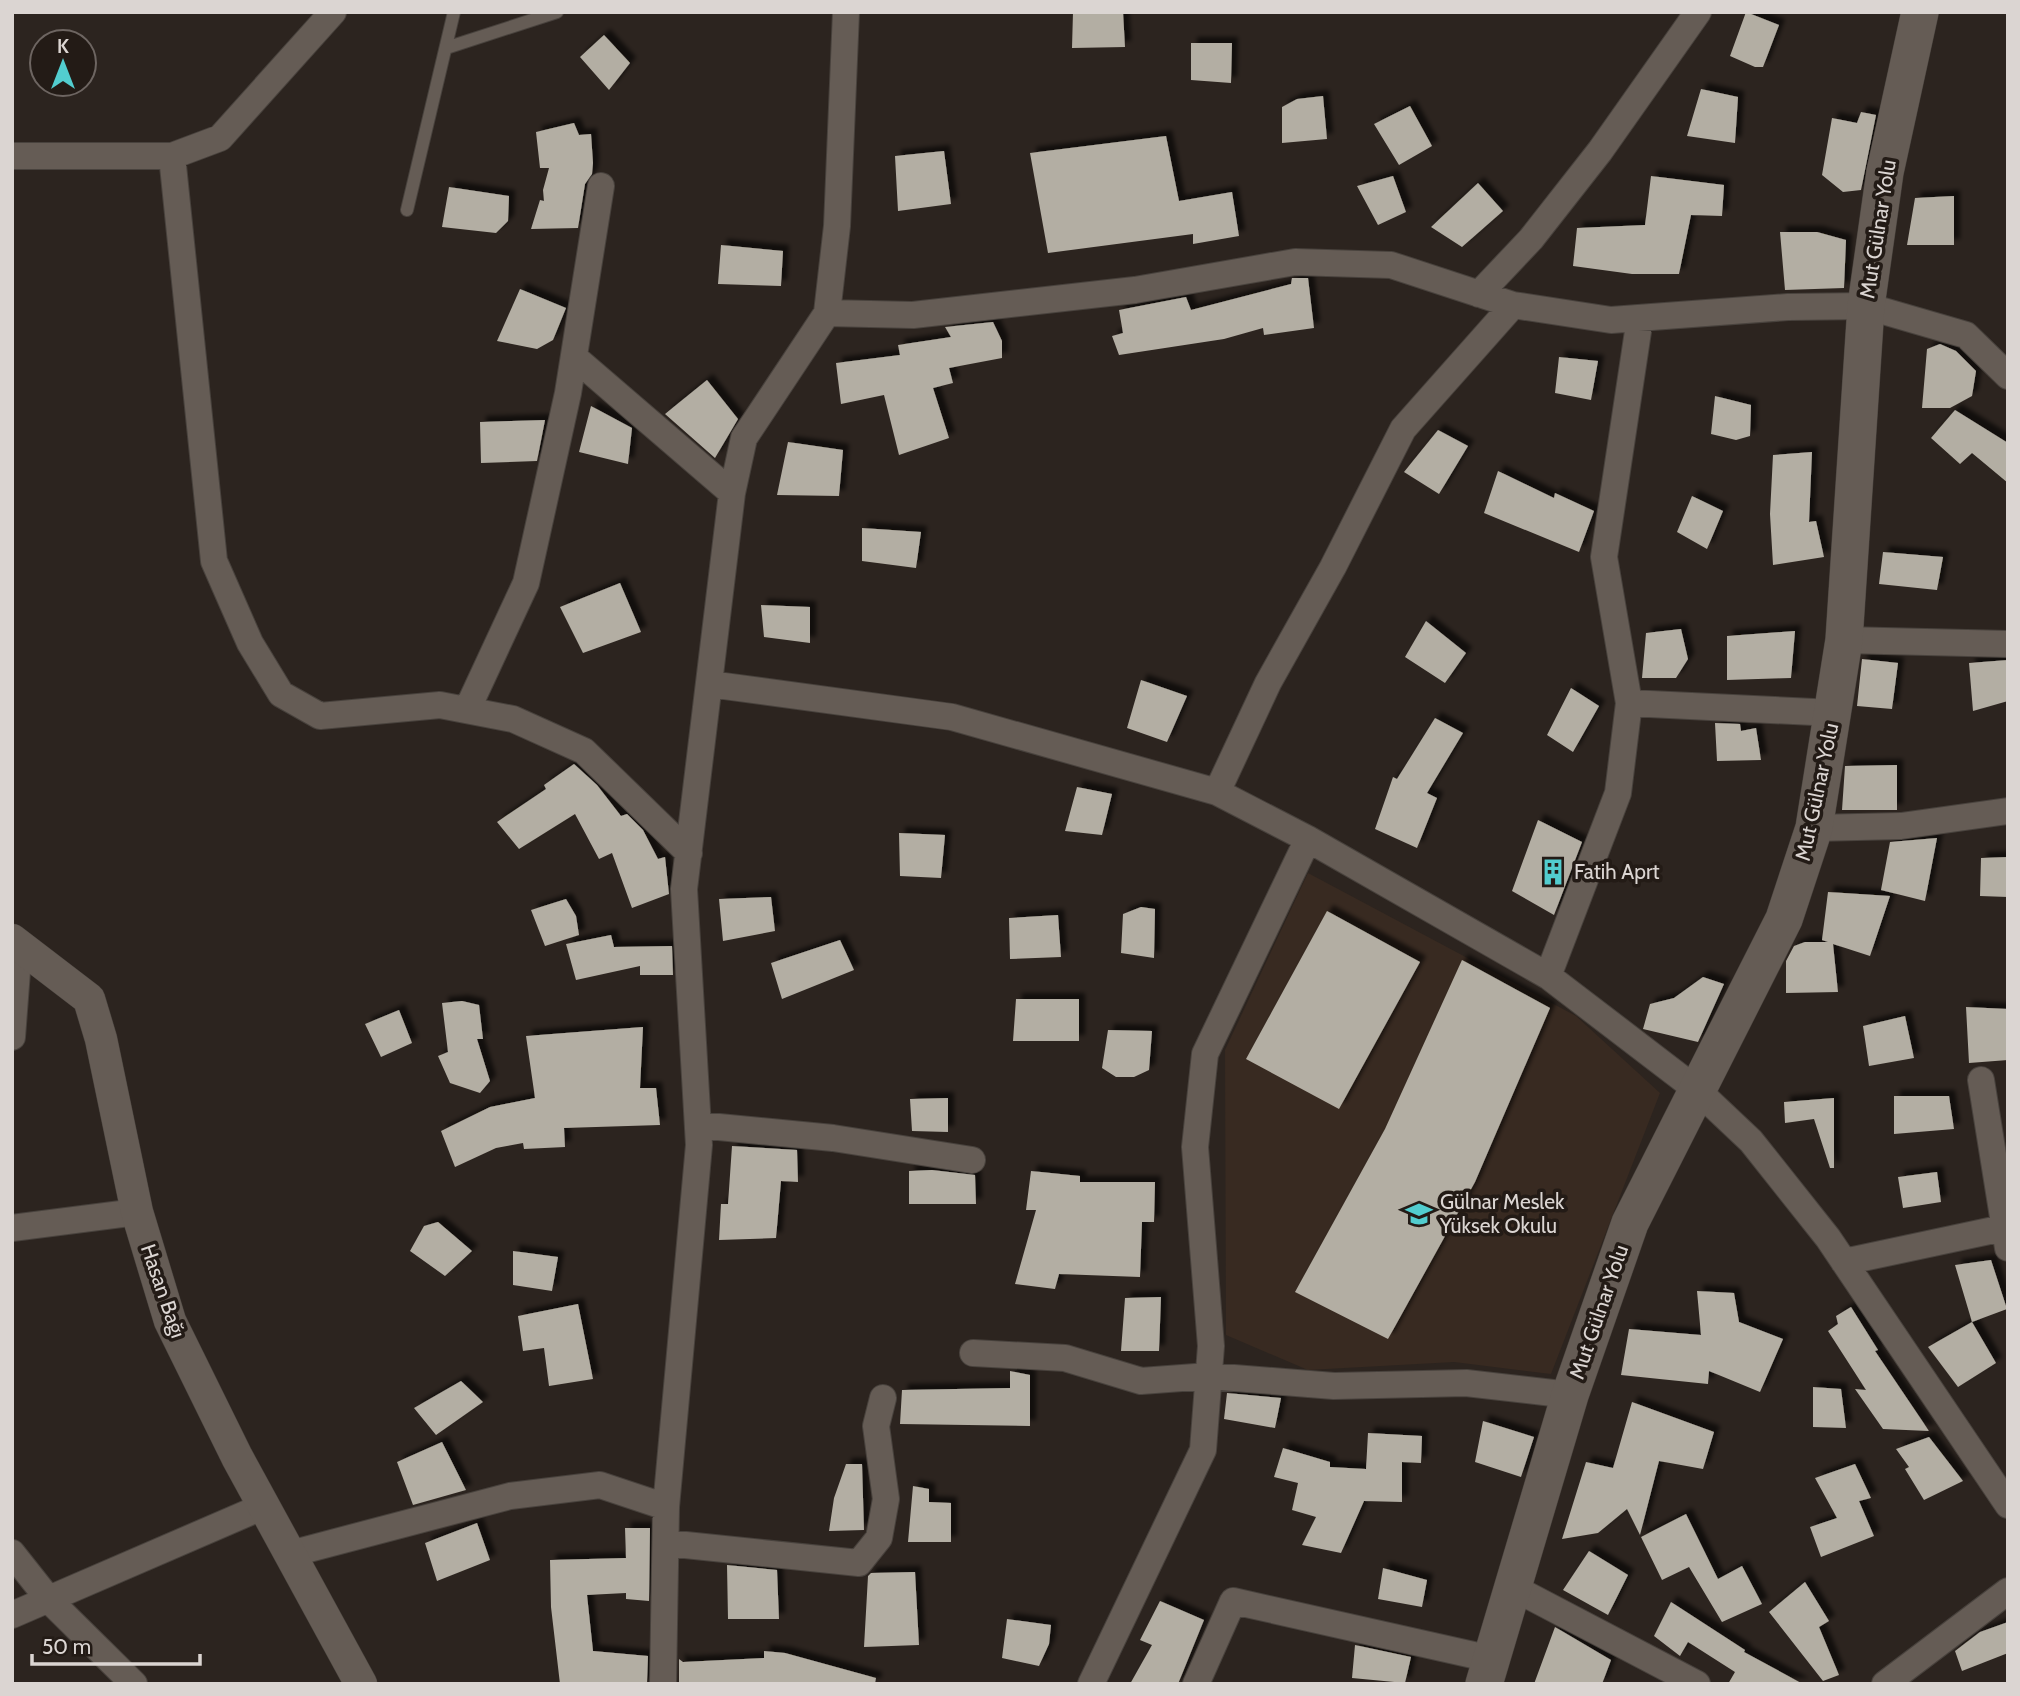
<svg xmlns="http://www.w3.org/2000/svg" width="2020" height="1696" font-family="Cabin,sans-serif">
<defs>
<filter id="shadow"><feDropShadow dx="6" dy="-6" stdDeviation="2" flood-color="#0009"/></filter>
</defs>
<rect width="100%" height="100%" fill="#2c241f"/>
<path fill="#382a21" d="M1308 873 1576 1016 1660 1093 1551 1374 1454 1362 1308 1370 1226 1335 1225 1050Z"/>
<path fill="#b3aea3" filter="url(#shadow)" d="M1073 12H1123L1125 47 1072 48Z
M1746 12 1779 25 1763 67H1755L1730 56Z
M604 35 630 63 609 90 580 57Z
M1191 43H1232L1231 83 1191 80Z
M1701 89 1738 97 1735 143 1687 136Z
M1323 96 1327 139 1282 143V107L1297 99Z
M1410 106 1432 146 1399 165 1374 124Z
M1861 112 1876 115 1861 190 1843 192 1822 175 1832 118 1857 123Z
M574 123 579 135 591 134 593 163 592 174 585 184 578 228 531 229 540 200 544 201 543 190 549 168H540L536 132Z
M1166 136 1179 201 1232 192 1239 236 1193 244V234L1048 253 1030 153Z
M944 151 951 204 898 211 895 156Z
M1393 176 1406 212 1378 225 1357 186Z
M1651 176 1724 185 1722 216 1691 215 1679 274H1632L1573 266 1577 228 1645 225Z
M1478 183 1503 211 1462 247 1431 227Z
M449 187 509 196 508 221 496 233 442 227Z
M1954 196V245H1907L1915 198Z
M1780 232H1817L1846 240 1844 288 1785 290Z
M721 245 783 251 781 286 718 284Z
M1292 278H1308L1314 328 1264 335 1263 328 1224 339 1119 355 1112 336 1123 333 1119 310 1186 297 1191 310 1291 284Z
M520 289 566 308 553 340 537 349 497 341Z
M993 322 1002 341V358L949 368 953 383 933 388 949 438 899 455 884 395 841 404 836 363 900 355 898 345 951 337 945 327Z
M1940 344 1956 351 1976 371 1972 396 1950 408H1922L1927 349Z
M1559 357 1598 361 1591 400 1555 393Z
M707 380 738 419 715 458 665 414Z
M1715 396 1751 405 1750 436 1736 440 1711 434Z
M591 406 632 428 628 464 579 452Z
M1955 410 2008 443V483L1972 453 1960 464 1931 438Z
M545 420 537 461 481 463 480 422Z
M1438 430 1468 446 1439 494 1404 472Z
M788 442 843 450 839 496 777 495Z
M1812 452 1809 522 1816 521 1824 557 1773 565 1770 514 1773 455Z
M1498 471 1554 498 1555 493 1594 511 1579 552 1484 513Z
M1692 496 1723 511 1707 549 1677 532Z
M862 528 921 532 916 568 862 561Z
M1883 552 1943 557 1937 590 1879 584Z
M620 583 641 632 583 653 560 607Z
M761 605 810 607V643L764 637Z
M1426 621 1466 653 1445 683 1405 657Z
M1681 629 1688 659 1676 678H1642L1646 633Z
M1795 631 1791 678 1727 680V636Z
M1862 659 1898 663 1892 709 1857 706Z
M2008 660V701L1973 711 1969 663Z
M1141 680 1187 696 1167 742 1127 728Z
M1571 688 1599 706 1573 752 1547 735Z
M1435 718 1463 733 1427 793 1437 798 1417 848 1375 829 1393 777 1397 779Z
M1715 723 1740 724 1741 731 1756 728 1761 760 1717 761Z
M574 764 597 785 621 816 627 814 643 830 658 859 665 857 669 894 632 908 612 853 599 859 575 814 519 849 497 822 546 789 544 785Z
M1897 765V810H1842L1845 766Z
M1077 787 1112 794 1102 835 1065 831Z
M1538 820 1582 842 1554 915 1512 891Z
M899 833 945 835 941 878 900 876Z
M1937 838 1925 901 1881 890 1890 842Z
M2008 857V897L1980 896 1981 858Z
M1828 892 1890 896 1870 956 1833 944 1838 992 1786 993V961L1794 946 1805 942H1828L1822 940Z
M771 897 775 931 723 941 719 899Z
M566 899 576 916 579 935 545 946 531 910Z
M1141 907 1155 909 1154 958 1121 953 1123 914Z
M1327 911 1420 962 1339 1109 1246 1059Z
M1058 915 1061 957 1010 959 1009 918Z
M611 935 614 947 672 946 673 975H640V966L576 980 566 944Z
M840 940 854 970 782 999 771 963Z
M1462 960 1550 1008 1475 1182 1388 1339 1295 1292 1385 1129Z
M1703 977 1724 984 1698 1042 1643 1029 1650 1004 1674 998Z
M1016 999H1079V1041H1013Z
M462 1001 479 1005 483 1039H477L490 1081 480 1093 450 1083 438 1056 448 1052 442 1003Z
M1966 1007 2008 1009V1060L1969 1063Z
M399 1010 412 1043 381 1057 365 1024Z
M1905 1016 1914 1058 1869 1066 1863 1026Z
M643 1027 640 1088H656L660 1125 564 1128 565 1147 524 1149 523 1143 496 1148 455 1167 441 1131 490 1107 535 1098 526 1036Z
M1108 1030 1152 1031 1149 1070 1134 1077H1116L1102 1068Z
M1894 1096H1949L1954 1129 1894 1134Z
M948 1098V1132L912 1131 910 1099Z
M1834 1098V1168H1830L1814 1119 1785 1123 1784 1102Z
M732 1146 797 1150 798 1182 781 1181 776 1238 719 1240 721 1204H728Z
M932 1170 975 1175 976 1204H909V1171Z
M1031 1171 1080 1176V1182H1155L1154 1222H1142L1140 1277 1059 1274 1055 1289 1015 1284 1036 1210H1026Z
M1937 1172 1941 1202 1903 1208 1898 1177Z
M438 1222 472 1251 445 1276 410 1251 424 1226Z
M513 1251 558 1257 552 1291 513 1285Z
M1991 1260 2007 1309 1972 1322 1955 1265Z
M1697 1291 1734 1293 1739 1322 1783 1339 1760 1392 1709 1371 1708 1384 1621 1375 1629 1329 1701 1335Z
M1161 1297 1159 1351H1121L1125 1298Z
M578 1304 593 1379 549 1386 544 1348 523 1351 518 1316Z
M1851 1307 1878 1350 1875 1351 1929 1431 1883 1429 1855 1389 1866 1390 1828 1331 1838 1324 1836 1316Z
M1972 1322 1996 1363 1958 1387 1928 1347Z
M1010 1371 1030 1375V1426L900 1424 902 1390 1010 1388Z
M461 1381 483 1402 436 1435 414 1408Z
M1813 1387 1841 1389 1846 1428 1813 1427Z
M1227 1393 1281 1398 1275 1428 1224 1419Z
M1632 1402 1714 1432 1703 1469 1659 1461 1640 1535 1627 1509 1598 1533 1562 1539 1586 1462 1613 1468Z
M1483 1421 1534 1437 1521 1477 1475 1462Z
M1368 1433 1422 1436 1421 1463 1402 1462V1502L1364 1501 1341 1553 1302 1545 1316 1517 1292 1510 1298 1483 1274 1477 1283 1448 1330 1462V1467L1366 1469Z
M1929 1437 1963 1481 1924 1500 1905 1469 1909 1467 1896 1449Z
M442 1442 466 1490 413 1505 397 1462Z
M846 1464H862L864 1530 829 1531 834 1498Z
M1855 1464 1871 1498 1859 1501 1874 1536 1821 1557 1810 1527 1837 1518 1815 1478Z
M913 1486 929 1489V1502L951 1503V1542H908Z
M1686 1514 1718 1579 1742 1566 1762 1604 1722 1622 1689 1567 1662 1580 1641 1537Z
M477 1523 490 1560 437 1581 425 1543Z
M625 1528H650L649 1601 626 1599V1593L587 1595 593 1651 648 1656 647 1684H560L551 1607 550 1560 626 1558Z
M1589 1551 1628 1575 1608 1615 1563 1590Z
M727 1565 777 1570 779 1619H728Z
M1383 1568 1427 1580 1422 1607 1378 1599Z
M915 1572 919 1645 864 1647 868 1576 871 1573Z
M1805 1582 1829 1621 1819 1627 1839 1675 1823 1681 1769 1612Z
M1160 1601 1204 1620 1178 1684H1130L1152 1645 1140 1640Z
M1671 1602 1745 1650 1744 1652 1803 1684H1728L1735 1672 1688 1642 1680 1656 1654 1636Z
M1007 1619 1051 1625 1049 1644 1039 1666 1002 1658Z
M2008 1622V1653L1962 1671 1955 1651 1980 1632Z
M1555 1627 1611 1660 1602 1684H1534Z
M1355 1645 1411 1657 1405 1683 1352 1678Z
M764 1651 785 1653 876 1678 875 1684H679V1659L683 1662 764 1658Z"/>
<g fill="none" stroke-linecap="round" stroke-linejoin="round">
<g stroke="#48423d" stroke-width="14">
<path id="service" d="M446 48 557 12
M407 210 454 12"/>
</g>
<g stroke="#48423d" stroke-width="28">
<path id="minor" d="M12 156H172L220 138 333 12
M172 156 214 561 250 643 281 694 320 716 440 705 513 719 584 751 689 853
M1479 294 1531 239 1600 151 1698 12
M827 313 913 315 1135 290 1295 262 1391 265 1513 305 1611 320 1788 307 1866 306 1966 335 2008 376
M574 357 732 493
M1844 640 2008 644
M709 684 952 717 1217 792 1308 839 1548 976 1697 1090 1751 1141 1828 1238 2008 1505
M1629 703 1834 713
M467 710 526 583 568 393 601 186
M1217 792 1268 683 1333 567 1403 429 1513 305
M1814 828 1901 826 2008 811
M1548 976 1618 793 1629 703 1604 557 1640 318
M12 1037 19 945
M1981 1080 2008 1248
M698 1125 833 1138 972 1160
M12 1228 137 1212
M1844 1262 2008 1227
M973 1353 1065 1358 1141 1381 1209 1376 1334 1386 1466 1383 1570 1395
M666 1543 859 1563 879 1538 886 1499 876 1426 883 1398
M12 1553 50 1601 134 1684
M290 1554 510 1496 600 1485 666 1507
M1512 1587 1697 1684
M12 1615 264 1506
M663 1684 666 1507 699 1145 684 889 732 493 744 438 827 313 837 226 846 12
M1091 1684 1203 1450 1211 1346 1195 1147 1205 1054 1308 839
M1196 1684 1233 1601 1491 1659
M1885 1684 2008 1591"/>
</g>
<g stroke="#48423d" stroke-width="33">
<path id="tertiary" d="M12 940 89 999 101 1039 137 1212 170 1321 237 1457 361 1684"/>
</g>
<g stroke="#48423d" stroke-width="38">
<path id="secondary" d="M1484 1684 1570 1395 1630 1223 1784 919 1814 828 1844 640 1866 306 1885 172 1920 12"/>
</g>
<use href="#service" stroke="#655c55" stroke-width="12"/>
<use href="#minor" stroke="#655c55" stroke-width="26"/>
<use href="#tertiary" stroke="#655c55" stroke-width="32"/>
<use href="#secondary" stroke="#655c55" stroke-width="37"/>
</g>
<defs>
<g id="building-bare" transform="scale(2.1)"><path d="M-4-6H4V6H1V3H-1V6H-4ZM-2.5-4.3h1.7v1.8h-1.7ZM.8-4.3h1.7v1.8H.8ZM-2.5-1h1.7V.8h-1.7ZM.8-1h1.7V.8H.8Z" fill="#52cdcf" stroke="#231b16" stroke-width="2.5" paint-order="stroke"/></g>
<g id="university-bare" transform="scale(2.1)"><path d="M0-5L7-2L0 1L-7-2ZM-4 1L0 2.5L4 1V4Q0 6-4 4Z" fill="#52cdcf" stroke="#231b16" stroke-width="2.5" paint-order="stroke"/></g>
</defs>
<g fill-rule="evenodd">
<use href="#building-bare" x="1553" y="872"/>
<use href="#university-bare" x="1419" y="1214"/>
</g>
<g text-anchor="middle" stroke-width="7" stroke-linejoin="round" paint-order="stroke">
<g font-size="21" fill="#dbd5d2" stroke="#231b16">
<text transform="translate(1878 229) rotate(-81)" y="7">Mut Gülnar Yolu</text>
<text transform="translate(1817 792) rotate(-78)" y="7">Mut Gülnar Yolu</text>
<text transform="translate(163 1291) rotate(71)" y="7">Hasan Bağı</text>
<text transform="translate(1599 1312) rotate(-71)" y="7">Mut Gülnar Yolu</text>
</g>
<g font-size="21" fill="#dbd5d2" stroke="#231b16" text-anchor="start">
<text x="1574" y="879">Fatih Aprt</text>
<text x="1440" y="1209">Gülnar Meslek<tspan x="1440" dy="24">Yüksek Okulu</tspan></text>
</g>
</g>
<rect width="2020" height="1696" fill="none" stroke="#dbd5d2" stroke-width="28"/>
<g transform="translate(63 63)"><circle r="33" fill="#231b16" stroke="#6d6561" stroke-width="2"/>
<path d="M0-5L12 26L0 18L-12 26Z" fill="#52cdcf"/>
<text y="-10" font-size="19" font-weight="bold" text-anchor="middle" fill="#dbd5d2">K</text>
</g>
<path d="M32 1654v10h168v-10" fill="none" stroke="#dbd5d2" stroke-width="3.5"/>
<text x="42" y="1654" font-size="21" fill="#dbd5d2" stroke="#231b16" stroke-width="5" paint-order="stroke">50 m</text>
</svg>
